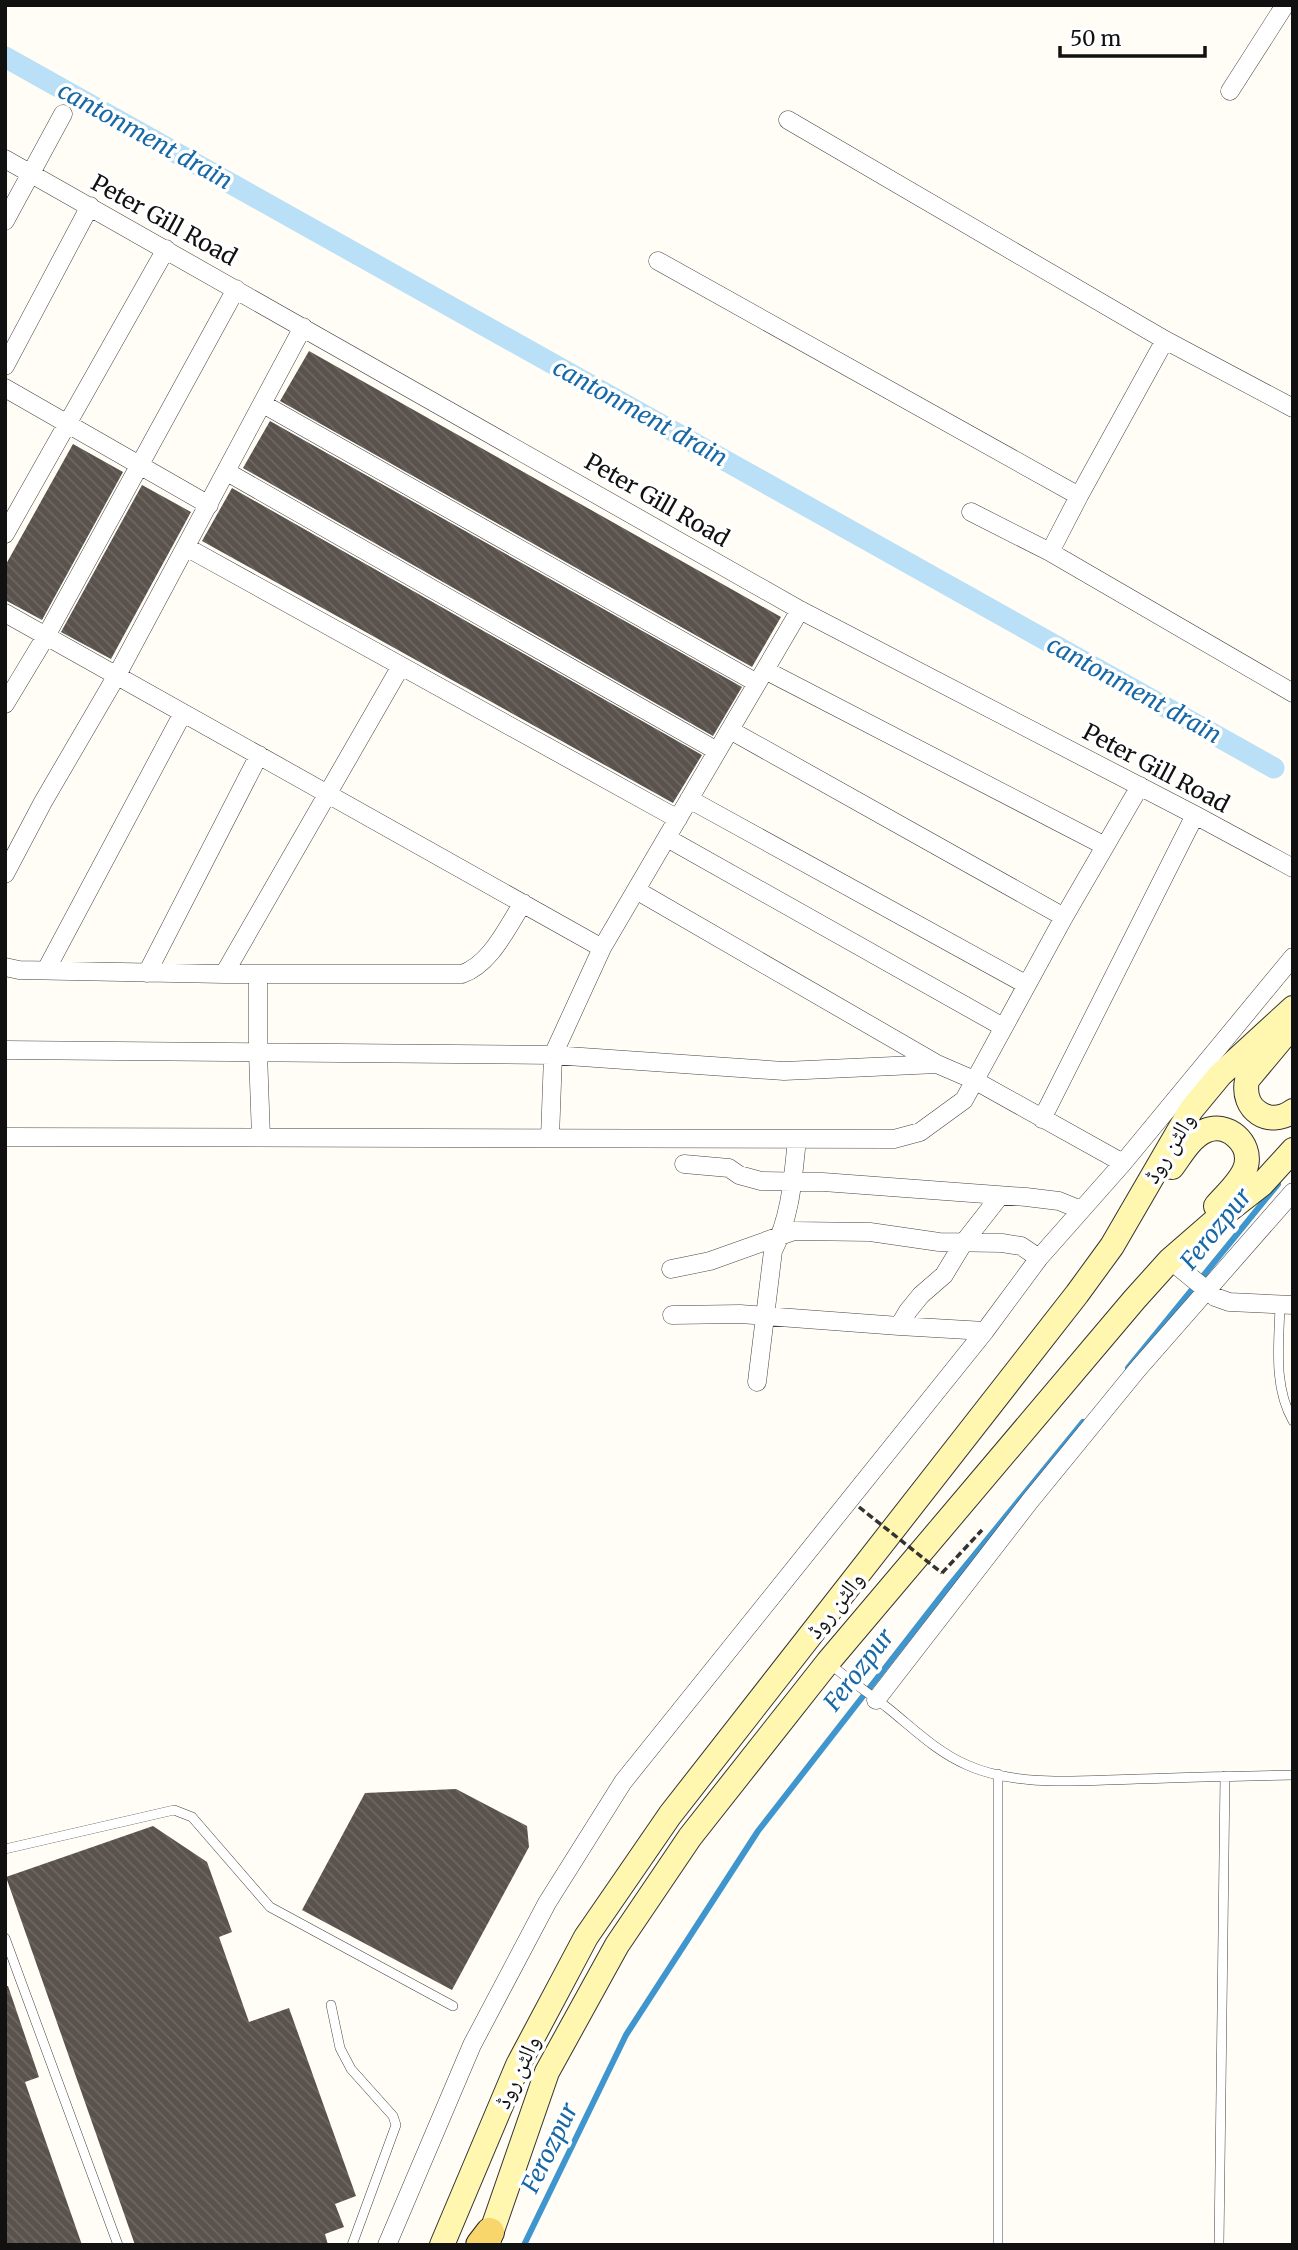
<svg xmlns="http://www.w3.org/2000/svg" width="1298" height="2250" font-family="Merriweather,'Noto Naskh Arabic',serif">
<defs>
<pattern id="building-back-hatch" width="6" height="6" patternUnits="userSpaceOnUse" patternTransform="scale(1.75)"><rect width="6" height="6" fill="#5a524d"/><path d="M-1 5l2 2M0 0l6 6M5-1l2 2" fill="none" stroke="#6d6662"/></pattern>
</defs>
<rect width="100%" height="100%" fill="#fffdf5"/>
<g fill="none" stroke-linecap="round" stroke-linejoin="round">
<path stroke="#3f96cf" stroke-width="6" d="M1128 1368 1278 1184
M524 2245 626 2035 758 1831 945 1591 1083 1422"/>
<path stroke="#b9e0f7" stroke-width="21" d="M5 57 1274 768"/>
</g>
<path fill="url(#building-back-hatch)" d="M309 351 781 617 752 667 280 401Z
M270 421 742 687 713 736 243 468Z
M73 444 123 472 42 620 5 600V566Z
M142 485 191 512 111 659 61 632Z
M232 488 702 755 673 803 202 541Z
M456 1789 527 1826 529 1847 452 1990 302 1910 365 1793Z
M153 1826 207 1862 232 1932 219 1937 249 2022 289 2008 356 2196 335 2204 344 2227 325 2234 328 2245H135L6 1877Z
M5 1986H8L39 2077 25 2082 82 2245H5Z"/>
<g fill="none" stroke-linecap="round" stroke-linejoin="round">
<g stroke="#444" stroke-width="10">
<path id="service" d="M1280 1305C1279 1344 1273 1386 1293 1421
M830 1664C849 1680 870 1694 889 1709 915 1730 937 1752 967 1765 1019 1788 1082 1780 1137 1779 1189 1777 1241 1776 1293 1775
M5 1849 174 1810 192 1817 270 1907 453 2006
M5 1938 118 2245
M331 2005 340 2048 351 2069 393 2116 396 2125 352 2245
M998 2245V1774
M1219 2245 1225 1776"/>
</g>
<g stroke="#444" stroke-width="19">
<path id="minor" d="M1230 91 1285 5
M788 120 1165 340
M5 159 800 610 1195 815 1293 868
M5 221 63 114
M658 261 1079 496 1050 552 1293 693
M5 366 90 206
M5 388 209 505
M263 404 757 683
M227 472 717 751
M1079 496 1165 340 1293 408
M971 512 1050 552
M5 534 166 249
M186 547 678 819
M5 613 602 948
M765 670 1105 846
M5 704 46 636 236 289
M730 730 1064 917
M689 799 1027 985
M667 838 1003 1027
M5 874 43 802 117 675 303 327
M636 890 937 1064 974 1080 1123 1163
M5 967 19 970 224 974H462C491 964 507 927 523 903
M46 970 183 713
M147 973 259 755
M224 974 401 666
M258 974V1053L261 1137
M5 1050 553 1055 784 1071 937 1064
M1042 1119 1195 815
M5 1137 894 1139 920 1132 964 1100 1064 917 1140 786
M550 1138 553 1055 602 948 800 610
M684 1164 729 1168 739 1175 761 1181 823 1182 1026 1197 1059 1201 1081 1210
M1170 1260 1215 1297 1229 1302 1293 1305
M671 1269 710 1261 794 1231 870 1232 939 1242 1002 1243 1021 1246 1039 1258
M672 1315 740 1314 899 1326 985 1331
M899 1326 908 1311 921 1295 944 1275 964 1242 1000 1196
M757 1382 773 1251C791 1216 793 1177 797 1139
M876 1700 1030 1501 1137 1370 1293 1192
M387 2245 472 2045 547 1903 623 1782 985 1331 1039 1258 1123 1163 1293 957"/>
</g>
<g stroke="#333" stroke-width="26">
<path id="secondary" d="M1288 1031 1247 1080C1241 1110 1269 1128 1293 1111
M1172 1167C1181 1155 1190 1138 1205 1131 1227 1121 1252 1143 1246 1166 1242 1181 1226 1194 1216 1206
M442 2245 518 2065 586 1937 670 1815 1077 1294 1112 1246 1191 1110 1220 1075 1293 1008
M487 2245 547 2072 617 1945 690 1837 828 1662 1134 1300 1170 1260 1216 1220 1262 1184 1293 1150"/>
</g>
<g stroke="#222" stroke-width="30">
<path id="primary" d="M480 2245 490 2232"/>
</g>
<path stroke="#333" stroke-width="3.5" stroke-dasharray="7 3.5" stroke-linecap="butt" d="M942 1573 982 1530"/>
<use href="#service" stroke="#fff" stroke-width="9"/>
<use href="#minor" stroke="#fff" stroke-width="18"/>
<use href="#secondary" stroke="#fff6b0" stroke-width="24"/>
<use href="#primary" stroke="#f9d66b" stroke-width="28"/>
<path stroke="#333" stroke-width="3.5" stroke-dasharray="7 3.5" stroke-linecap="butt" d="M859 1507 942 1573"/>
</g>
<g text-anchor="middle" stroke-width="7" stroke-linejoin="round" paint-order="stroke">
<g font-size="23" fill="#111" stroke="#fff">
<text transform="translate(164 220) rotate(29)" y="8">Peter Gill Road</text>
<text transform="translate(657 500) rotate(30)" y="8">Peter Gill Road</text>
<text transform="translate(1156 768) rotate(28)" y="8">Peter Gill Road</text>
<text transform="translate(1169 1148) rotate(-59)" y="8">والٹن روڈ</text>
<text transform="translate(835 1605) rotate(-52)" y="8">والٹن روڈ</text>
<text transform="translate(517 2072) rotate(-65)" y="8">والٹن روڈ</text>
</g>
<g font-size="24" font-style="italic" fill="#1768a6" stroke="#fff">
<text transform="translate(145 136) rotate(29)" y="8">cantonment drain</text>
<text transform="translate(640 413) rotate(29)" y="8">cantonment drain</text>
<text transform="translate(1134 690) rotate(29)" y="8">cantonment drain</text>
<text transform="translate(1216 1229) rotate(-51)" y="8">Ferozpur</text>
<text transform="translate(859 1670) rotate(-52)" y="8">Ferozpur</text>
<text transform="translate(550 2148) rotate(-64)" y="8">Ferozpur</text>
</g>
</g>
<rect width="1298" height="2250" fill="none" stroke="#111111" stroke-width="14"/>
<path d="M1060 46v10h145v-10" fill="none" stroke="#111111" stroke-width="3.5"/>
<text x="1070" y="46" font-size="21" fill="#111111" stroke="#ffffff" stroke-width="5" paint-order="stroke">50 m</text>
</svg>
